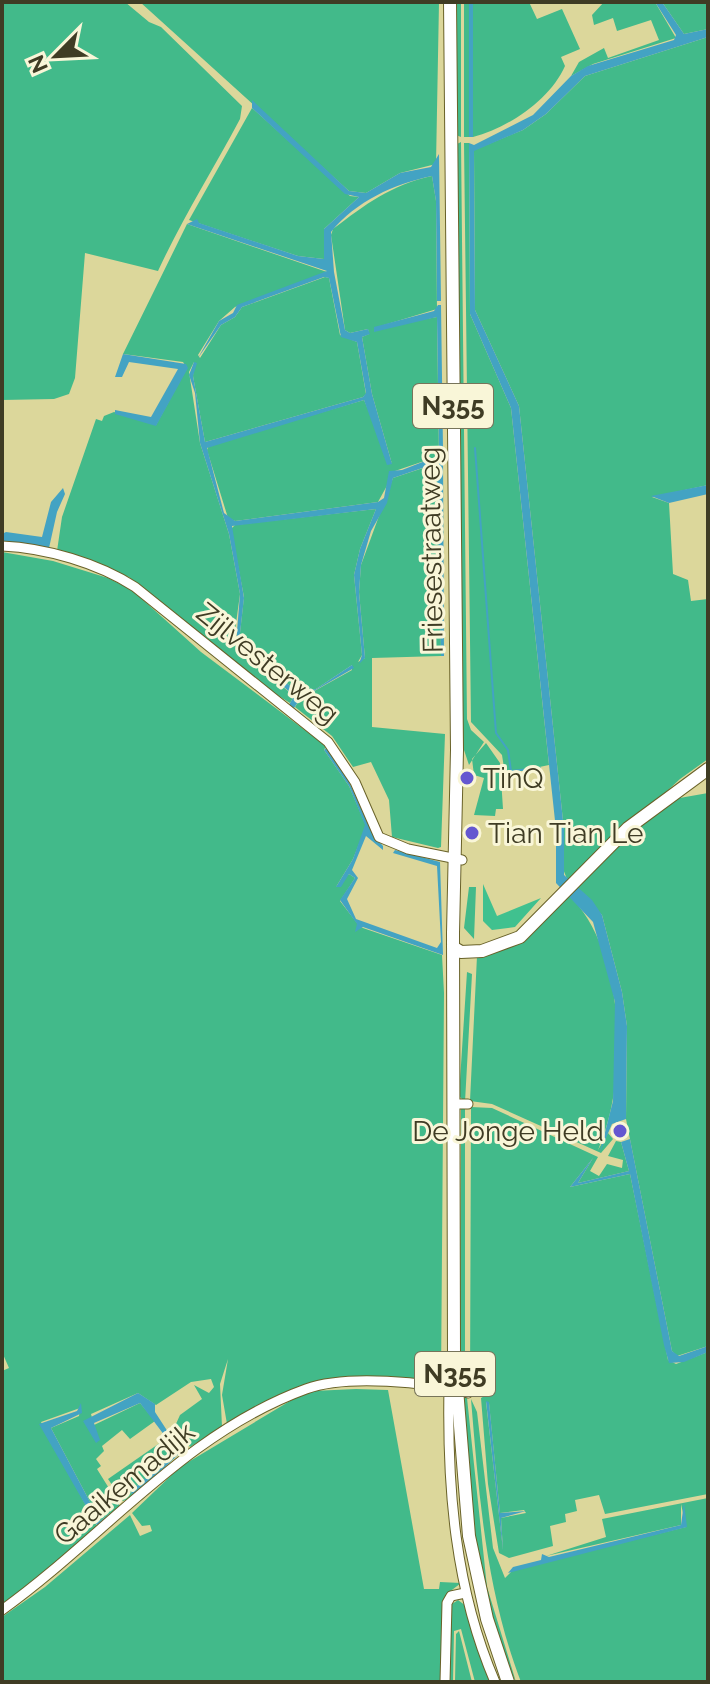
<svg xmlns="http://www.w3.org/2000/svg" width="710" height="1684" font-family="Raleway,sans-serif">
<rect width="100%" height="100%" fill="#dcd79b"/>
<path fill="#42ba8a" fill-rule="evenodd" d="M2 2H125L149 22 161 27 242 106 240 119C213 170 182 219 158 271L85 253 75 378 69 394 54 399 2 400Z
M140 2H439L436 164 400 173 366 193 349 191Z
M454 2H461V137L456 135Z
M464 2H469V137H464Z
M473 2H529L537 19 562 9 580 49 561 57 565 66C550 100 508 128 473 137Z
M604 2H655L676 38 593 64 571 76 579 62 604 48 608 58 659 40 651 20 617 31 613 18 594 25 592 15Z
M662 2H708V29L684 34Z
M708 37V485L652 497 669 503 673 574 688 580 691 601 708 599V759L680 779 572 879H567L561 864 564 830 519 406 475 310 474 150 523 130 546 114 585 76Z
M252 108 350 196 359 197 324 229V259L298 256 189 220Z
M461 142 467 719 471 730 484 742 469 765 461 741 455 145Z
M464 143H469L470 314 511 408 549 765 505 774 502 755 471 722Z
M432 176 436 201 437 309 374 328 437 317 439 456 395 471 378 502 235 521 228 518 207 450 209 445 364 400 392 464 372 394 362 337 369 334 368 329 350 333 345 330 331 235 333 229C366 204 391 185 432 176Z
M187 224 327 272 235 307 219 321 198 355 200 358 221 325 235 317 242 307 325 277 329 278 340 335 357 342 366 394 363 397 205 442 193 376 194 362 189 372 200 443 229 534 240 594 234 638 249 659 294 696 290 703 242 673 129 577 57 551 62 517 96 419 102 421 104 416 114 412 156 425 187 368 183 362 123 354Z
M435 464H439L441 656 372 658V727L445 734 441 847 438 848 392 837 389 800 371 762 353 767 332 736 295 707 300 699 352 670V665L316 689 298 692 253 657 239 642 244 597 231 529 235 525 376 509 360 549 354 575 362 655 358 662 365 658 359 592 361 565 393 478Z
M2 552 53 561 108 578 132 590 201 652 326 746 324 750 349 786 366 826 353 859 336 887 349 874 355 878 340 901 360 927 442 955 444 993 441 1380 311 1382 227 1424 222 1395 228 1359 220 1384 222 1427 190 1447 175 1426 180 1415 202 1399 194 1385 209 1393 214 1387 211 1379 191 1382 156 1405 138 1393 91 1414 94 1425 140 1403 155 1421 130 1439 122 1430 102 1446 104 1451 96 1459 101 1466 97 1469 120 1506 100 1521 51 1428 79 1416 80 1408 41 1422 97 1526 44 1573 3 1604 2 1371 9 1368 2 1352Z
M486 743 500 763 503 809H496L495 816 474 815 484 778 474 775 472 759Z
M708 793V1346L677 1356 672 1351 626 1119 627 1026 622 992 602 915 576 887 614 847 674 799Z
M469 887H476L474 939 464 928Z
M569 895C626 951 629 1080 598 1150L608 1133 613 1139 601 1153 492 1104 470 1101 477 956 509 947Z
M467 972 472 974 465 1102 459 1096Z
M471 1107 492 1108 598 1157 590 1171 599 1176 607 1164 622 1168 623 1160 608 1156 616 1141 621 1142 629 1171 578 1183 593 1158 570 1187 630 1174 668 1360 676 1364 708 1352V1494L605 1514 599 1495 575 1500 577 1511 565 1514 566 1522 550 1526 553 1546 509 1558 499 1553 488 1484 481 1398 488 1394 486 1390 470 1391ZM486 1402 489 1403 500 1513 524 1510 526 1513 501 1518 503 1550Z
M461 1108H465V1366L460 1365Z
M356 1389 388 1390 424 1589H439L440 1582 461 1583 448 1593 442 1682H2V1617L45 1587 130 1515 140 1536 152 1531 150 1525 142 1526 132 1513 180 1467 295 1398 313 1391Z
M462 1398H467L487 1587 516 1682 503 1657 476 1555Z
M471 1399 477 1412 493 1548 505 1578 514 1569 686 1527 681 1504V1525L546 1556 606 1537 602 1519 708 1498V1682H521C486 1591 479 1496 471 1399Z
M167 1438 175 1453 131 1491 133 1497 123 1501 108 1479Z
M458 1600 466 1606 491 1682H475L461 1629 454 1631 453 1682H448L449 1606Z
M459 1631 472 1682H455L456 1634Z"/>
<path fill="#40c18f" d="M483 884 497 916 541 898 515 927 492 930 483 921Z"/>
<path fill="#43a3c3" d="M469 2H473V137H469Z
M655 2H662L684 34 708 29V37L585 76 546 114 523 130 474 151 475 310 519 406 564 830V875L592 900 602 915 622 992 627 1026 626 1119 612 1124 600 1152 613 1101 615 1002 593 922 556 883V830L511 408 470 314 469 143 474 145 533 115 571 76 588 66 674 40 676 35Z
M252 100 349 191 366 193 400 173 431 167 439 154 441 301H437L436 201 432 176C394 184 356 201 331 232L334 272 345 330 350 333 368 329 370 334 362 337 372 394 392 464 387 465 364 400 207 448 224 513 235 521 378 502 384 498 389 471 402 470 443 454 444 656H441L437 463 393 478 387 503 371 531 361 565 359 592 365 658 359 664 362 655 354 575 360 549 376 509 232 526 244 598 239 642 253 657 298 692 316 689 352 665 354 668 300 699 294 708 289 705 294 696 236 644 240 594 229 534 200 443 195 393 189 375 194 362 197 363 193 376 205 442 363 397 366 393 357 342 341 337 329 278 324 277 242 307 235 317 221 325 198 358 219 321 233 313 237 305 327 271 187 224 197 219 199 223 298 256 324 259V229L359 197 345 194 252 108Z
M438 305H441L443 449H439L437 317 374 332V327L434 311Z
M123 354 186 364 188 368 156 426 115 414V410L151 417 178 369 129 362 122 377H115Z
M708 485V494L669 503 651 496Z
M63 488 65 494 57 512 49 548 2 543V534L6 532 42 537 51 502Z
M327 747 346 775 373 835 383 846V850L366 836 352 870 358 878 347 899 356 919 437 948 441 942 437 866 393 853 395 850 440 862 443 955 363 927 355 932 357 924 340 900 355 878 349 874 341 887H336L353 859 365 825 349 786 324 750Z
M630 1139 672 1351 679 1356 708 1346V1352L684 1362 669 1363 664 1345 630 1174 570 1187 593 1158 578 1183 629 1171 621 1142Z
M138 1393 155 1404V1412L181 1452 133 1497 131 1491 174 1453V1448L140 1403 94 1423 100 1440 96 1443 83 1421Z
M486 1401 489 1402 500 1513 526 1511 501 1518 503 1551Z
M81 1403 82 1413 51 1428 100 1521 120 1506 98 1527 39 1424 77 1411Z
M684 1503 687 1527 508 1573 513 1567 541 1560 542 1554 549 1557 681 1525Z"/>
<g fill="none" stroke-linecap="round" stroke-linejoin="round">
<path stroke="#43a3c3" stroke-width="2" d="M475 448 496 733 508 750 511 771 540 768"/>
<g stroke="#696229" stroke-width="11">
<path id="minor" d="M2 546C46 548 98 563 135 587L328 742 355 782 379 837 408 849 462 860
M455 1104H468
M449 1387C447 1488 455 1589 495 1682
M2 1610C104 1537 185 1433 306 1389 347 1374 427 1382 468 1393
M445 1682 447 1603 451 1596 465 1593"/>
</g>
<g stroke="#696229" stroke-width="14">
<path id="major" d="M450 2 457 750 453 933 454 1352 469 1536 487 1619 508 1682
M453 947 461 952 482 951 520 937 628 828 708 769"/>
</g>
<use href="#minor" stroke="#fff" stroke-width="9"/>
<use href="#major" stroke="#fff" stroke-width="12"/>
</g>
<g fill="#6457d0" stroke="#f9f6d8" stroke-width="3">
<circle cx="467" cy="778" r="8"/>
<circle cx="472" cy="833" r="8"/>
<circle cx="620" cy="1131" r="8"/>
</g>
<g text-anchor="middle" stroke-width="6" stroke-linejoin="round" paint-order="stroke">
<g fill="#f9f6d8" stroke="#77745a" stroke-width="2">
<rect x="413" y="384" width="80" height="44" rx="6"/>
<rect x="415" y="1352" width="80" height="44" rx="6"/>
</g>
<g font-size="26" font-weight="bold" fill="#3f3c24">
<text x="453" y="415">N355</text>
<text x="455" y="1383">N355</text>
</g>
<g font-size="28" fill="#3f3c24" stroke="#f9f6d8">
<text transform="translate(431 550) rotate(-91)" y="10">Friesestraatweg</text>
<text transform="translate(268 663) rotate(39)" y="10">Zijlvesterweg</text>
<text transform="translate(124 1483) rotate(-40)" y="10">Gaaikemadijk</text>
</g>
<g font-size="28" fill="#3f3c24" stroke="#f9f6d8" text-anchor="start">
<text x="483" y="788">TinQ</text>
<text x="488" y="843">Tian Tian Le</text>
<text x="604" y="1141" text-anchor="end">De Jonge Held</text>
</g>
</g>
<rect width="710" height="1684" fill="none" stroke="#3f3c24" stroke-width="8"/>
<g transform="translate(56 56) rotate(246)" stroke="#f9f6d8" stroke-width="6" paint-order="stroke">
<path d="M0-6L14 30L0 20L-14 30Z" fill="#3f3c24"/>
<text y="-12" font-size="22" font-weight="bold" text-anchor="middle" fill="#3f3c24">N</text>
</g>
</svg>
